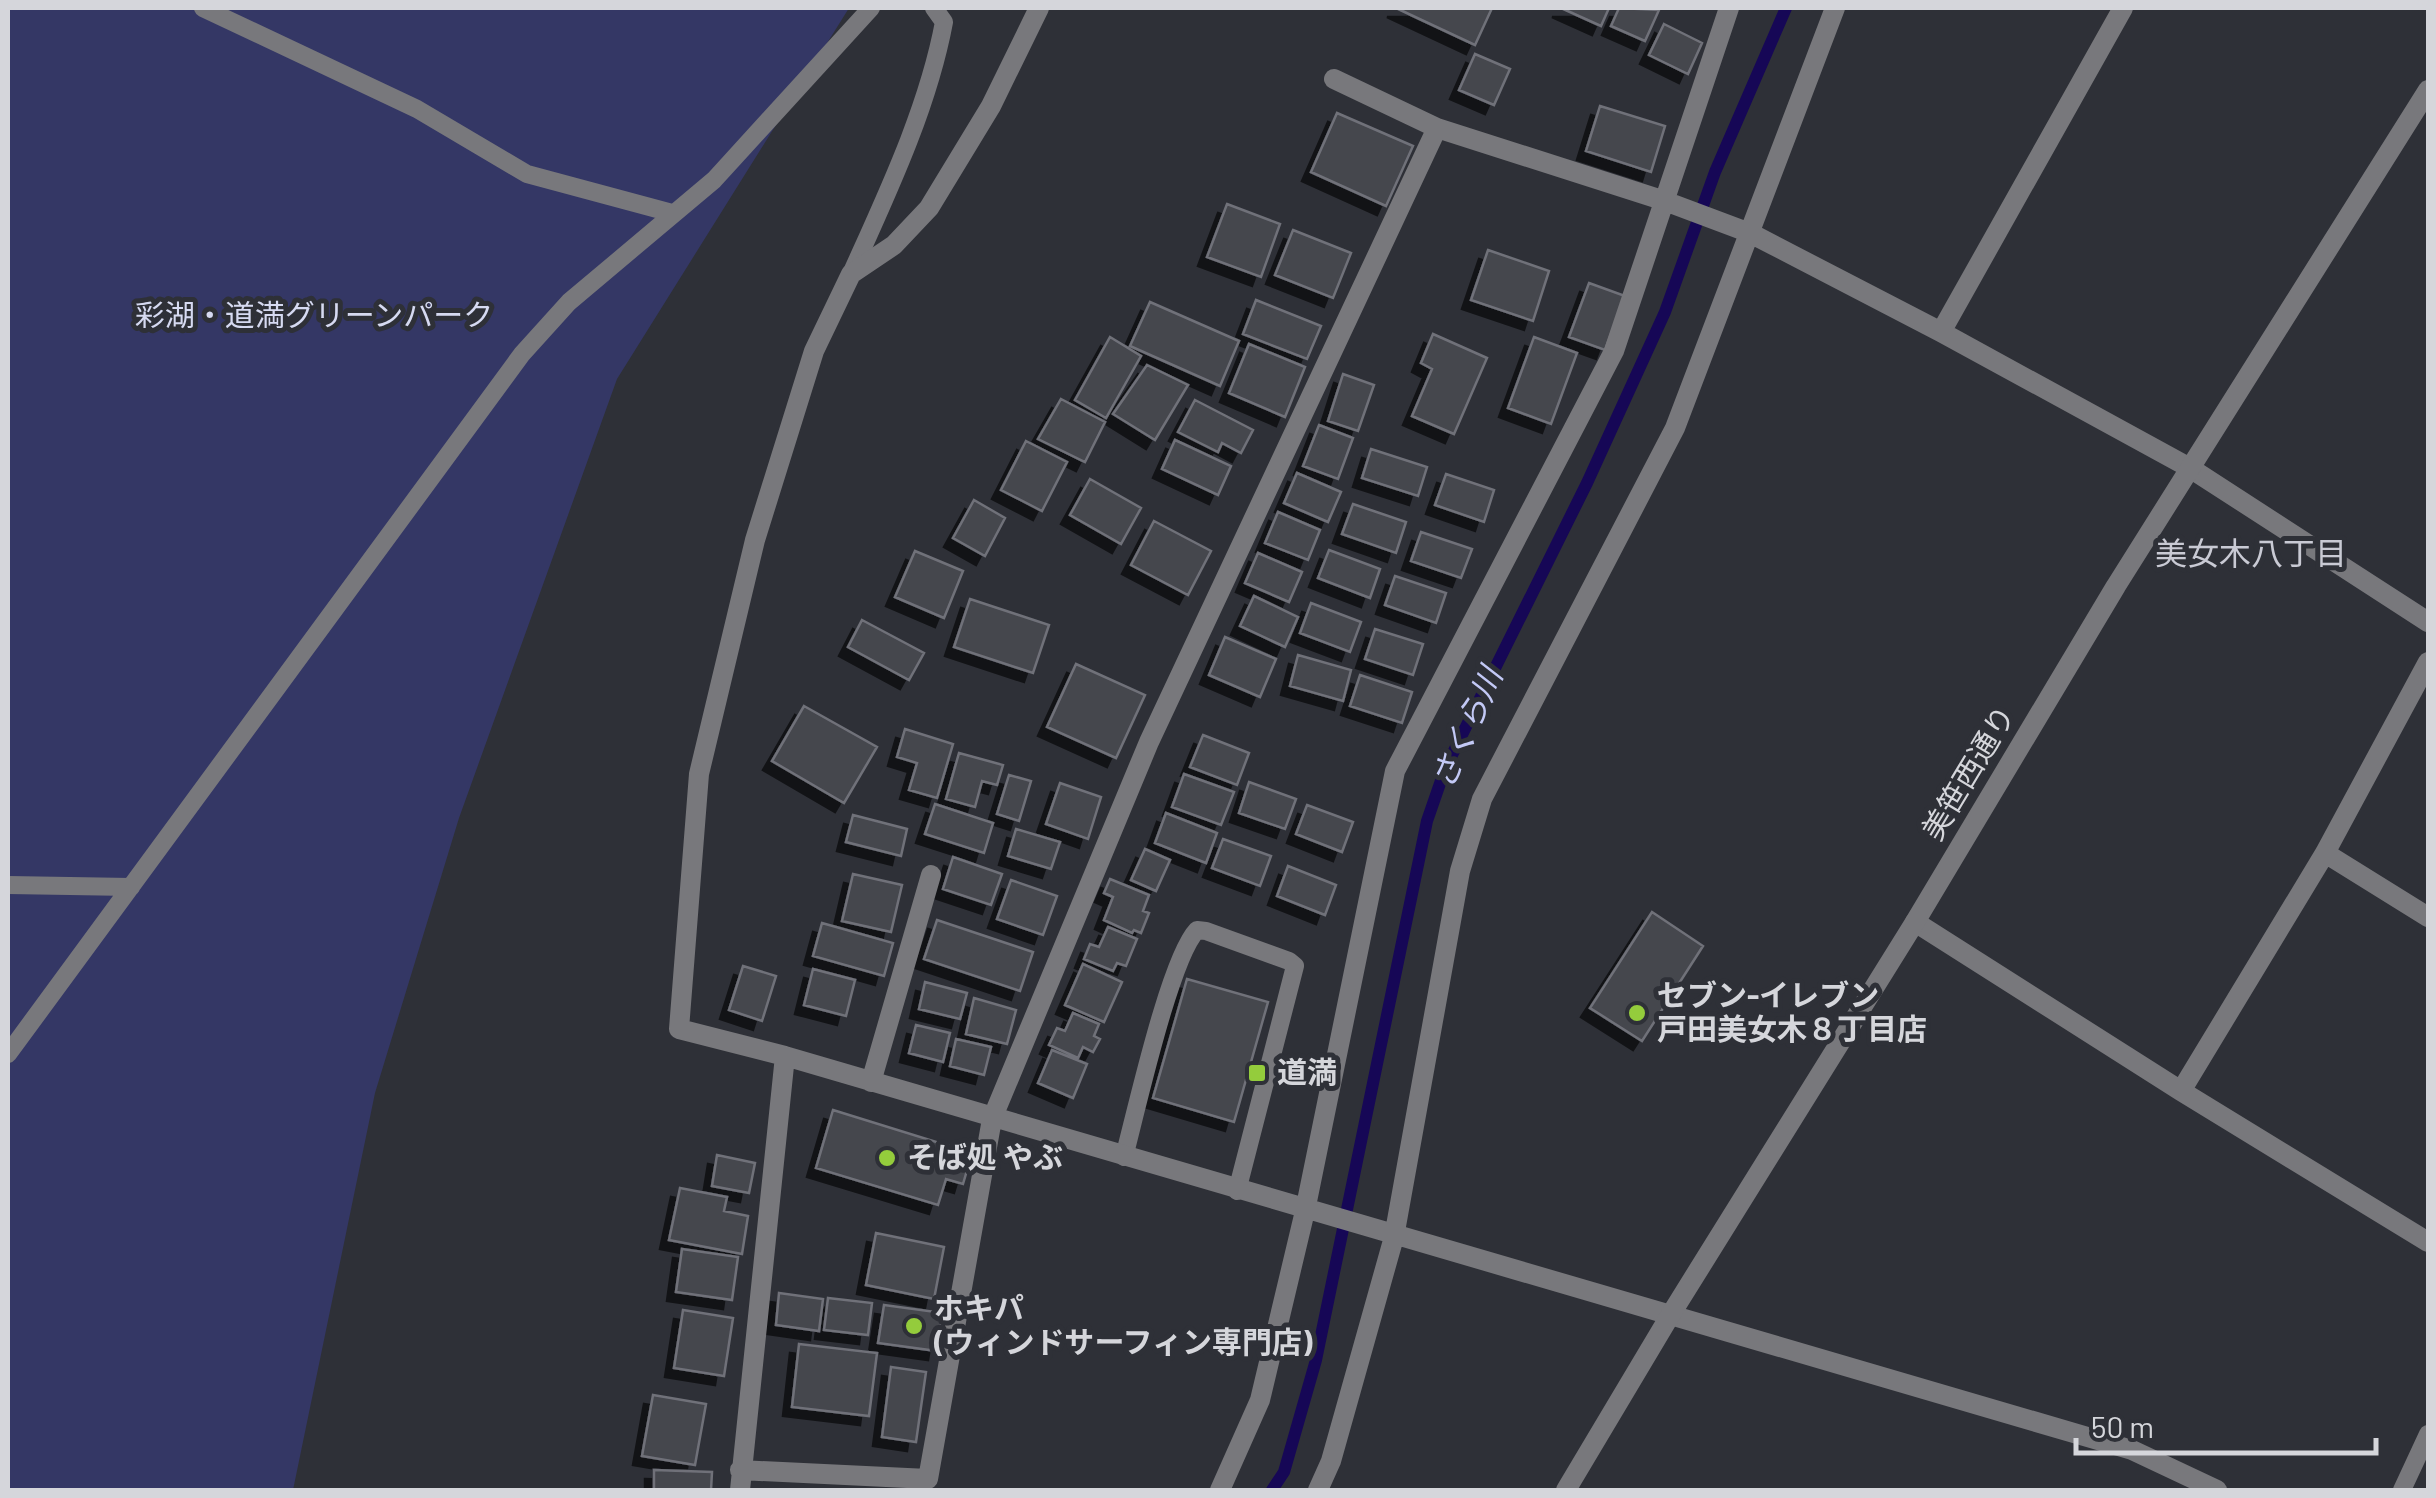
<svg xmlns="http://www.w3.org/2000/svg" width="2436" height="1498" font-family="Barlow,'Noto Sans JP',sans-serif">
<defs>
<filter id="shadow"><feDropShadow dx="-9" dy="9" stdDeviation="0" flood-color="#0009"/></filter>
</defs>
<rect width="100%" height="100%" fill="#2e3037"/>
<path fill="#343765" d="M8 8H849L617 379 459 818 375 1093 293 1490H8Z"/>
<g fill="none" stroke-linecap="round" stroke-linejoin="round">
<path stroke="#160756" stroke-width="12" d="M1272 1490 1284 1472 1316 1360 1427 821 1445 769 1587 483 1665 312 1715 172 1786 8"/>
</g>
<path fill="#45464d" stroke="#6f7179" stroke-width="2.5" filter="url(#shadow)" d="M1396 8H1492L1475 45Z
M1561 8H1609L1601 26Z
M1619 8 1659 10 1645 41 1611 26Z
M1664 24 1702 43 1688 74 1649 55Z
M1475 54 1510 69 1494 105 1459 90Z
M1600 106 1665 126 1651 172 1586 151Z
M1337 113 1413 146 1386 206 1311 172Z
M1227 204 1280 224 1261 277 1207 257Z
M1293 230 1351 253 1333 298 1275 275Z
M1488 250 1549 271 1533 321 1471 300Z
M1589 283 1625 296 1605 350 1569 337Z
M1256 300 1321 326 1307 359 1243 334Z
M1150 302 1239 341 1220 386 1130 346Z
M1433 334 1487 358 1454 434 1412 416 1432 369 1421 363Z
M1110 337 1141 356 1106 418 1075 400Z
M1534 337 1577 353 1551 424 1508 408Z
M1249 344 1305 367 1285 417 1229 393Z
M1147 365 1188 385 1155 440 1113 414Z
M1343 374 1374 385 1358 431 1328 421Z
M1061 399 1105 422 1085 462 1038 439Z
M1195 400 1253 430 1241 453 1222 443 1218 452 1178 432Z
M1319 425 1353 438 1338 479 1303 466Z
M1175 440 1231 466 1218 495 1162 469Z
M1026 441 1067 462 1042 511 1001 490Z
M1371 449 1427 467 1418 496 1362 478Z
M1297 473 1341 492 1328 522 1284 503Z
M1446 474 1494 490 1484 522 1435 505Z
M1090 479 1141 508 1121 544 1070 515Z
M974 500 1005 518 985 556 953 538Z
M1353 504 1406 522 1396 553 1342 534Z
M1278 512 1320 530 1308 560 1265 543Z
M1154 521 1211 551 1188 595 1131 565Z
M1421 532 1472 549 1461 578 1411 561Z
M1329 550 1380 569 1370 598 1318 578Z
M915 551 963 571 944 618 895 597Z
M1258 553 1302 572 1289 602 1245 583Z
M1395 576 1446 593 1436 623 1385 605Z
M1254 596 1298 617 1285 647 1240 626Z
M970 599 1049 625 1033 673 954 647Z
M1311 603 1361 622 1350 652 1300 633Z
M862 620 924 653 909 680 848 647Z
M1375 629 1423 644 1413 675 1365 659Z
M1225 637 1276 659 1260 697 1209 675Z
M1298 655 1351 670 1343 701 1290 686Z
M1076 664 1145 695 1116 758 1047 727Z
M1360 675 1412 692 1402 723 1350 706Z
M804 706 877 747 844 803 772 761Z
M905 729 953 744 937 798 909 790 917 763 897 757Z
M1203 735 1249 753 1237 785 1190 767Z
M959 753 1003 765 997 785 982 781 975 807 946 799Z
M1184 774 1234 792 1221 825 1172 807Z
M1009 775 1031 781 1019 821 997 814Z
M1249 782 1296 799 1285 829 1239 813Z
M1060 783 1101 797 1088 839 1046 824Z
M935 804 993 823 984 853 925 834Z
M1307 805 1353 822 1342 852 1296 834Z
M1166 813 1217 833 1206 863 1155 843Z
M853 815 907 829 901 856 846 842Z
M1016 829 1060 842 1051 869 1008 856Z
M1223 839 1271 856 1260 886 1212 868Z
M1145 849 1170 860 1156 891 1131 880Z
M953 857 1002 874 991 905 943 889Z
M1288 866 1336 885 1325 915 1277 896Z
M853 874 902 885 891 932 842 921Z
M1110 879 1149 895 1143 911 1149 913 1141 933 1134 930 1132 933 1104 920 1113 897 1104 893Z
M1011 880 1057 896 1043 935 997 919Z
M1652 912 1703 946 1642 1041 1590 1008Z
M937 920 1033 952 1020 991 924 959Z
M822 923 893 943 884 976 813 956Z
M1108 927 1137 939 1126 966 1117 963 1113 971 1084 959 1090 944 1099 947Z
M1083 964 1122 982 1104 1022 1065 1005Z
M743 966 776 976 762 1021 729 1010Z
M813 969 855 980 846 1016 804 1005Z
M1187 979 1268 1002 1234 1122 1153 1098Z
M925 982 967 993 960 1019 919 1009Z
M974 998 1016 1010 1007 1044 966 1034Z
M1073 1013 1099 1024 1094 1036 1100 1039 1093 1052 1083 1047 1078 1058 1049 1045 1057 1028 1065 1031Z
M916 1025 950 1033 943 1062 909 1053Z
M956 1039 991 1047 984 1075 950 1066Z
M1052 1050 1087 1064 1073 1098 1038 1083Z
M833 1110 972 1153 963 1184 946 1179 938 1205 816 1168Z
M717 1155 755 1163 749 1193 712 1186Z
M680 1188 727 1197 724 1211 748 1216 742 1254 669 1240Z
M876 1233 944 1247 934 1299 866 1285Z
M682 1249 738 1257 732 1300 676 1292Z
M779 1293 823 1299 819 1331 776 1325Z
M828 1298 872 1303 868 1335 824 1330Z
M884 1305 943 1313 937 1351 878 1343Z
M683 1310 733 1318 724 1376 674 1368Z
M799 1344 877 1353 869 1416 792 1407Z
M891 1367 926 1372 916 1442 882 1437Z
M653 1395 706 1404 695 1465 642 1456Z
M654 1470 712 1472 711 1490H654Z"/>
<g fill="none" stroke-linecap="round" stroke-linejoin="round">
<path stroke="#78787c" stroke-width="18" d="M203 8 417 109 527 174 672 213
M851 274C887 194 928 108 944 22L934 8
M8 885 131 887
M8 1054 522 354 569 302 714 180 871 8
M1124 1157C1136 1112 1170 958 1197 930L1206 931 1289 961 1295 966 1237 1191
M2402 1490 2428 1434"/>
<path stroke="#78787c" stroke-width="20" d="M1039 8 991 106 929 208 894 245 851 274 814 351 755 540 699 774 679 1029 785 1056 2132 1450 2217 1490
M1334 79 1437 128 1662 200 1750 233 1941 332 2190 468 2428 622
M1941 332 2123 8
M2325 853 2428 917
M1915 922 2181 1091 2428 1242
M871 1082 931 875
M2181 1091 2325 853 2428 662
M740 1470 928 1479 992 1119 1149 742 1437 128
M740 1490 785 1056
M1220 1490 1260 1400 1305 1211 1395 771 1614 351 1729 8
M1318 1490 1331 1461 1394 1237 1460 871 1482 799 1675 428 1835 8"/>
<path stroke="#78787c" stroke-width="20" d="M1566 1490 1671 1314 1915 922 2116 586 2428 90"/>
</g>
<g fill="#94cc3c" stroke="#2e3037" stroke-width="4">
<circle cx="1637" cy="1013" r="10"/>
<rect x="1247" y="1063" width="20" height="20" rx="5"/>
<circle cx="887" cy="1158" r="10"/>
<circle cx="914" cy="1326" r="10"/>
</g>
<g text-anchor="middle" stroke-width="10" stroke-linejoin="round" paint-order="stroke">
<g font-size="30" fill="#d6daf1" stroke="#2e3037">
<text x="314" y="326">彩湖・道満グリーンパーク</text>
</g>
<g font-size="30" fill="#d5d6db" stroke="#2e3037">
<text transform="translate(1969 773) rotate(-59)" y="10">美笹西通り</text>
</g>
<g font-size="30" font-weight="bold" fill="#d5d6db" stroke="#2e3037" text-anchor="start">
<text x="1657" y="1006">セブン-イレブン<tspan x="1657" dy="34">戸田美女木８丁目店</tspan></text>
<text x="1277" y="1083">道満</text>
<text x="907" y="1168">そば処 やぶ</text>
<text x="934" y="1319">ホキパ<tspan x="934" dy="34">(ウィンドサーフィン専門店)</tspan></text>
</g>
<g font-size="32" fill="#c9cad4" stroke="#2e3037">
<text x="2251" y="565">美女木八丁目</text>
</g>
<g font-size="32" font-style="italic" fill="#c3c9f6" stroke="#2e3037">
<text transform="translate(1467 728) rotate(-66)" y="11">さくら川</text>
</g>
</g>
<rect width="2436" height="1498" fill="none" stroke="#d5d6db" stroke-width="20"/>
<path d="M2076 1438v15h300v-15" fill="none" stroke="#d5d6db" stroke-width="5"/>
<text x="2091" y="1438" font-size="30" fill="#d5d6db" stroke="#2e3037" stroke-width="8" paint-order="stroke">50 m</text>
</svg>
